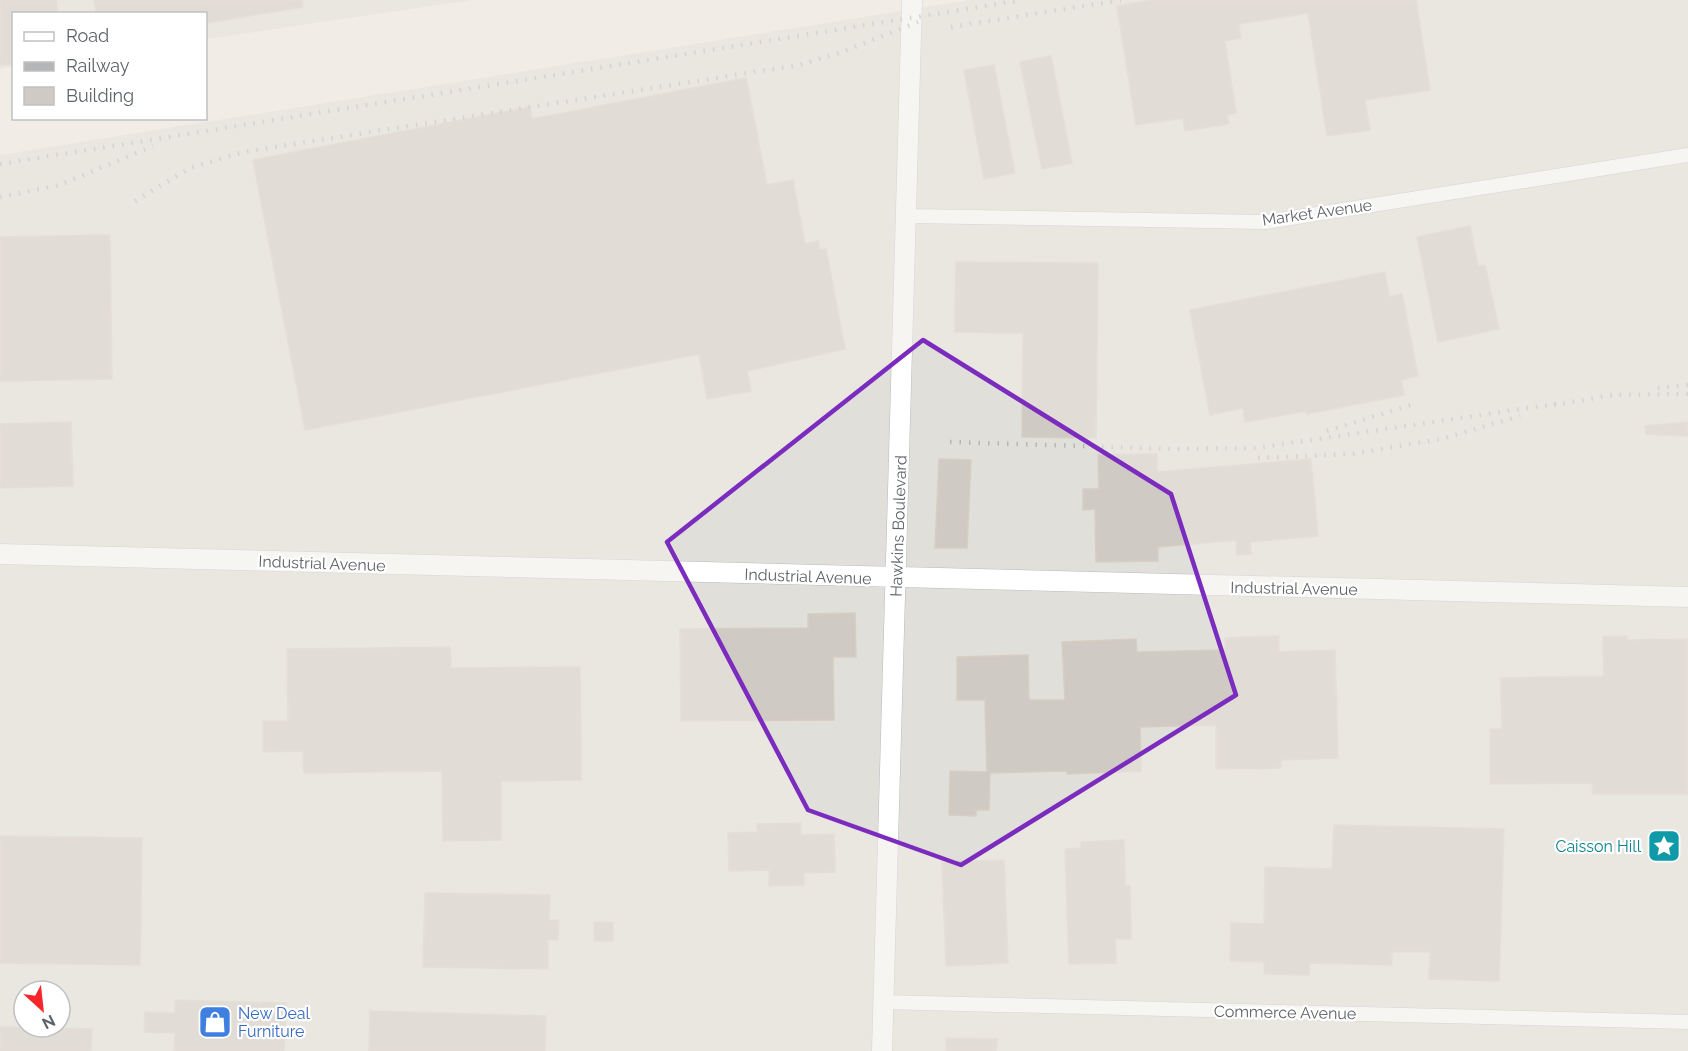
<svg xmlns="http://www.w3.org/2000/svg" width="1688" height="1051" font-family="Raleway,sans-serif">
<rect width="100%" height="100%" fill="#f1ede6"/>
<path fill="#e1dfda" fill-rule="evenodd" d="M0 0H472L206 39V14H14L13 67 0 69Z
M970 0H1688V1051H0V155ZM24 991H60V1027H24Z"/>
<path fill="#cfcac4" stroke="#d6cec3" stroke-width="1.5" d="M0 0H56L58 14H14V64L0 65Z
M94 0H302L303 7 206 23V14H96Z
M1152 0H1416L1430 90 1365 100 1370 130 1327 136 1308 13 1239 24 1241 38 1225 41 1236 113 1227 115 1229 124 1185 131 1183 118 1136 125 1117 6Z
M1051 56 1072 163 1042 169 1020 62Z
M994 65 1015 173 984 179 964 70Z
M746 78 767 185 793 180 805 244 818 241 820 250 826 249 845 349 747 371 751 391 707 399 699 354 305 430 253 160 530 107 532 119Z
M1470 226 1478 266 1485 265 1499 329 1438 342 1417 237Z
M110 235 112 379 0 381V237Z
M956 262 1098 263 1096 438 1022 437 1023 333 955 332Z
M1385 272 1389 297 1402 294 1418 376 1401 380 1404 395 1307 414 1306 411 1245 422 1243 408 1210 415 1190 310Z
M71 422 73 486 0 488V424Z
M1688 422V436L1646 434 1645 426Z
M1157 454V472L1311 459 1318 536 1250 542 1251 554 1237 555 1236 540 1158 547V561L1096 562 1095 509 1083 510V489H1099L1098 455Z
M939 459 971 460 967 548H935Z
M855 613 856 657H833L834 720 681 721 680 629 808 628V614Z
M1279 636V652L1335 650 1338 758 1281 760V768L1216 769V725L1140 727 1141 771 1067 774V771L990 773 989 810H976V816L949 815 950 771 987 772 985 700H957V657L1028 655 1029 700H1065L1062 642 1136 639 1137 652 1225 650V638Z
M1627 636V640L1688 639V794H1593L1592 783 1490 784V729H1502L1501 678 1604 676 1603 637Z
M450 647 451 668 580 667 581 780 501 781V840L443 841 442 771 304 773 303 751 263 752V721H288L287 649Z
M801 823V835L834 834 835 872 804 873V885L769 886V870L729 871 728 833 758 832 757 824Z
M1334 825 1504 829 1499 981 1429 979 1430 952H1392V965L1310 963 1309 975 1264 974V962L1230 961 1231 923 1264 924 1265 867 1332 869Z
M0 836 142 838 140 965 0 963Z
M1124 840 1125 886H1130L1131 939H1115L1116 963 1069 964 1065 849 1081 848V842Z
M1004 860 1008 963 946 966 942 862Z
M425 893 550 895 549 920H559L558 940H548V969L423 967Z
M594 922H613V941H594Z
M175 1000 286 1003 284 1051H174L175 1033 144 1032 145 1012 175 1013Z
M370 1011 546 1016 545 1051H369Z
M0 1027 92 1029 91 1051H0Z
M946 1038 997 1039 996 1051H946Z"/>
<g fill="none" stroke-linecap="round" stroke-linejoin="round">
<g stroke="#b6b9bd" stroke-width="15">
<path id="street" d="M907 216 1266 222 1688 155
M882 1002 1688 1022"/>
</g>
<g stroke="#b7bbc0" stroke-width="21">
<path id="secondary" d="M0 554 1688 597
M882 1051 912 0"/>
</g>
<use href="#street" stroke="#fff" stroke-width="14"/>
<use href="#secondary" stroke="#fff" stroke-width="20"/>
<path stroke="#b5b6b7" stroke-width="4.5" stroke-dasharray="1.5 8" stroke-linecap="butt" d="M951 27 1121 0
M0 164 1022 0
M0 197 60 185 153 146
M135 201 190 168 243 152 799 65 842 52 918 22
M1658 388 1688 385
M1554 405 1613 395 1688 394
M1327 431 1417 403
M950 442 1177 449 1257 448 1562 403
M1258 458 1352 454 1441 439 1520 416"/>
</g>
<path d="M0 0H1688V1051H0ZM923 340 1171 494 1236 695 961 865 808 810 667 542Z" fill="#f1ede6" fill-opacity=".55" fill-rule="evenodd"/>
<path fill="none" stroke="#7b2cbf" stroke-width="4.5" stroke-linejoin="round" d="M923 340 1171 494 1236 695 961 865 808 810 667 542Z"/>
<defs>
<g id="sight-square" transform="scale(1.725)"><rect x="-9" y="-9" width="18" height="18" rx="4" fill="#0f9aa8" stroke="#fff"/><path d="M0-6L1.8-2.2L6-1.7L2.9 1.2L3.7 5.4L0 3.3L-3.7 5.4L-2.9 1.2L-6-1.7L-1.8-2.2Z" fill="#fff"/></g>
<g id="shop-square" transform="scale(1.725)"><rect x="-9" y="-9" width="18" height="18" rx="4" fill="#3f7fe0" stroke="#fff"/><path d="M-5-2.5h2.3a2.7 3.5 0 0 1 5.4 0H5L5.5 6h-11ZM-1.5-2.5h3a1.5 2.3 0 0 0-3 0Z" fill="#fff"/></g>
</defs>
<g fill-rule="evenodd">
<use href="#sight-square" x="1664" y="846"/>
<use href="#shop-square" x="215" y="1022"/>
</g>
<g text-anchor="middle" stroke-width="4.5" stroke-linejoin="round" paint-order="stroke">
<g font-size="16" fill="#5d6367" stroke="#fff">
<text transform="translate(1317 212) rotate(-8)" y="6">Market Avenue</text>
<text transform="translate(898 526) rotate(-88)" y="6">Hawkins Boulevard</text>
<text transform="translate(322 563) rotate(2)" y="6">Industrial Avenue</text>
<text transform="translate(808 576) rotate(2)" y="6">Industrial Avenue</text>
<text transform="translate(1294 588) rotate(1)" y="6">Industrial Avenue</text>
<text transform="translate(1285 1012) rotate(1)" y="6">Commerce Avenue</text>
</g>
<g font-size="16" fill="#0d838f" stroke="#fff" text-anchor="end">
<text x="1641" y="852">Caisson Hill</text>
</g>
<g font-size="16" fill="#366cbe" stroke="#fff" text-anchor="start">
<text x="238" y="1019">New Deal<tspan x="238" dy="18">Furniture</tspan></text>
</g>
</g>
<rect x="12" y="12" width="195" height="108" fill="#ffffff" stroke="#bec1c2" stroke-width="1.5"/>
<rect x="24" y="32" width="30" height="9" fill="#ffffff" stroke="#bec1c2" stroke-width="1.5"/>
<text x="66" y="42" font-size="18" fill="#5d6367">Road</text>
<rect x="24" y="62" width="30" height="9" fill="#b5b6b7" stroke="#bec1c2" stroke-width="1.5"/>
<text x="66" y="72" font-size="18" fill="#5d6367">Railway</text>
<rect x="24" y="87" width="30" height="18" fill="#cfcac4" stroke="#bec1c2" stroke-width="1.5"/>
<text x="66" y="102" font-size="18" fill="#5d6367">Building</text>
<g transform="translate(42 1009) rotate(153)"><circle r="28" fill="#ffffff" stroke="#bec1c2" stroke-width="1.5"/>
<path d="M0-4.5L10 22L0 15L-10 22Z" fill="#f7262a"/>
<text y="-9" font-size="16" font-weight="bold" text-anchor="middle" fill="#5d6367">N</text>
</g>
</svg>
